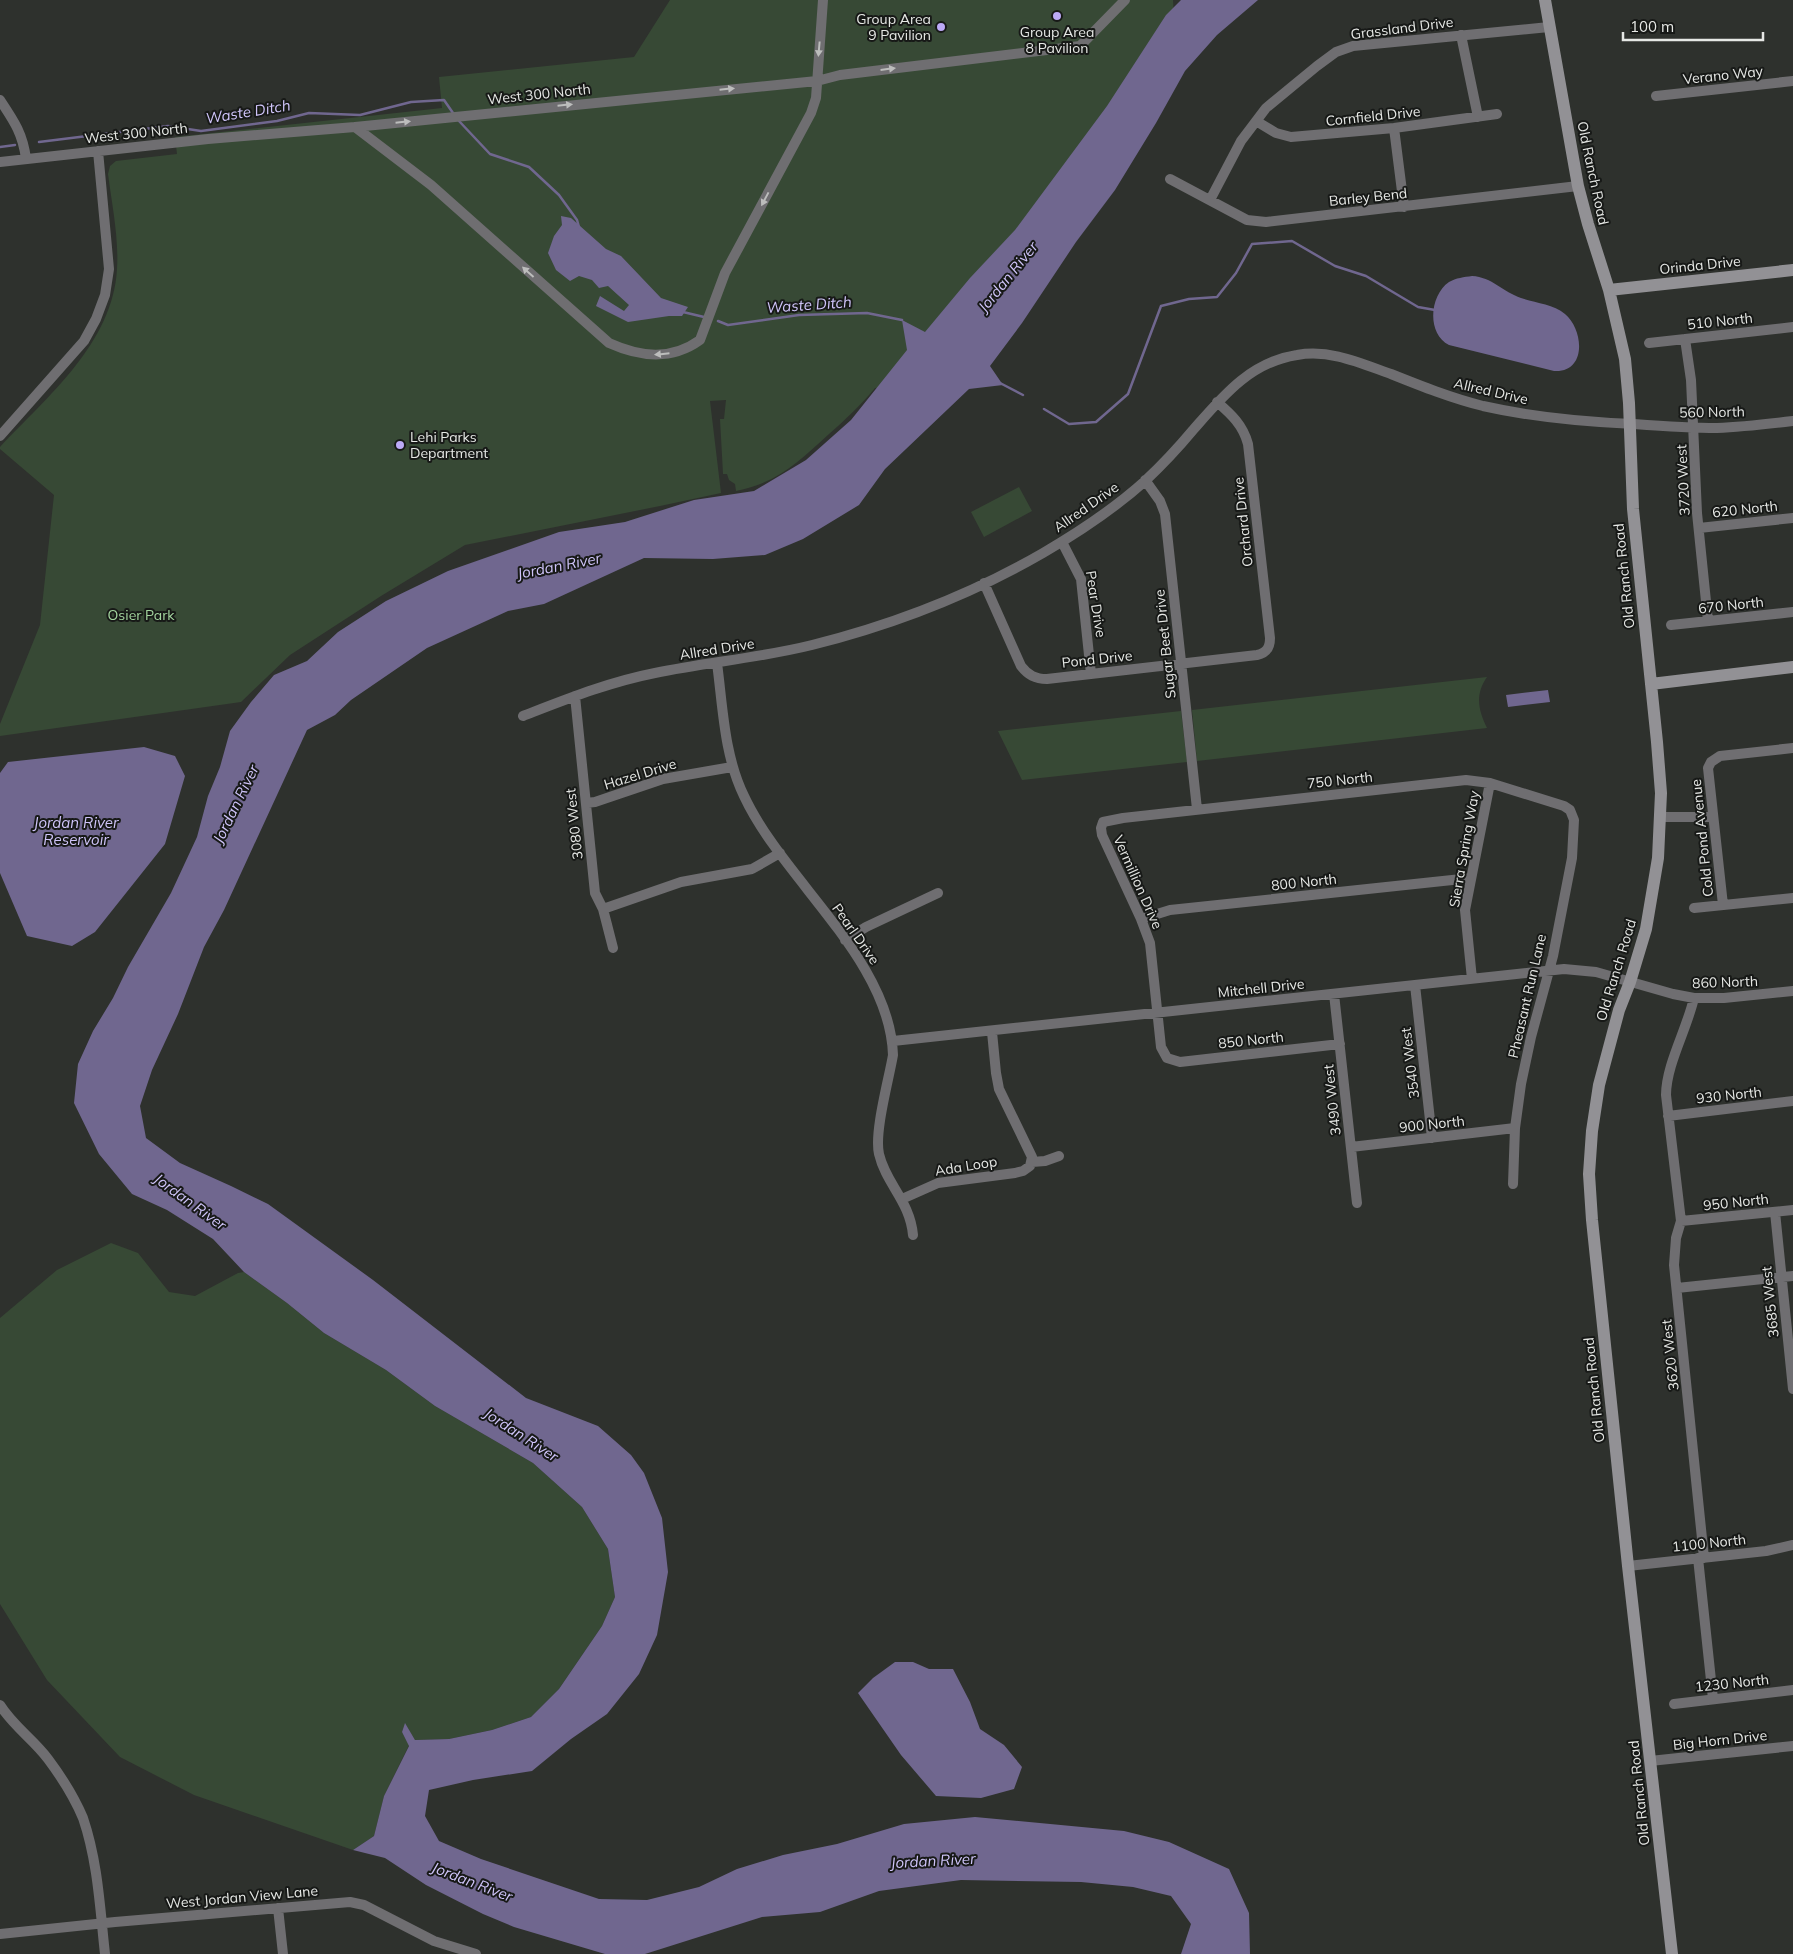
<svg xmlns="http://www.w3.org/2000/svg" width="1793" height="1954" font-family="Mulish,sans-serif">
<rect width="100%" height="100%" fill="#2e312d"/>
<path fill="#374935" d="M670 0H1173L1174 17 1024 234 895 386 875 388C861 405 846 419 829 434 799 461 778 483 736 491L735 484 729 480 727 474H723L720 419H724L726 400 710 401 721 493 660 506 465 545 381 596 290 655 241 702 0 736V724L40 625 54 495 0 449V447C47 397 113 343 117 269 119 238 112 205 108 174L110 166 116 161 177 154 175 137 442 108 439 77 634 57Z
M1019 487 1032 511 984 537 971 512Z
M1487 677C1475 694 1478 710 1487 728L1197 761 1192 710Z
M1181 711 1187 762 1022 780 998 731Z
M111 1243 138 1253 169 1292 195 1296 238 1273 244 1272 287 1303 324 1333 386 1370 435 1406 533 1463 582 1507 608 1549 615 1597 602 1626 559 1689 531 1717 492 1730 449 1739 415 1740 405 1724 402 1732 409 1745 384 1796 374 1836 353 1850 194 1795 120 1757 47 1680 0 1604V1318L57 1270Z"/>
<path fill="#70678f" d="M1181 0H1258L1217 35 1185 71 1156 123 1115 190 1076 242 1022 323 990 366 1003 385 969 389 885 469 859 505 803 539 765 555 713 559 644 558 544 604 508 611 427 648 351 700 335 715 307 730 224 910 204 947 178 1014 152 1070 140 1106 146 1138 180 1163 231 1186 268 1204 373 1280 526 1398 598 1426 631 1455 644 1473 662 1518 668 1572 657 1635 639 1674 607 1714 571 1739 532 1771 473 1780 429 1790 425 1816 439 1841 481 1859 599 1899 647 1900 699 1887 737 1869 783 1855 837 1844 904 1824 975 1817 1124 1831 1169 1842 1229 1869 1249 1913 1250 1954H1181L1191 1924 1171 1896 1133 1887 1081 1882 961 1880 879 1891 820 1912 762 1917 645 1954H605L514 1927 483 1914 426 1885 385 1858 353 1850 374 1836 384 1796 409 1746 402 1732 405 1723 415 1740 449 1739 492 1730 531 1717 559 1689 602 1626 615 1597 608 1549 582 1507 533 1463 435 1406 386 1370 324 1333 287 1303 244 1272 213 1239 167 1210 132 1194 99 1154 74 1103 78 1064 93 1031 113 998 128 967 171 893 197 837 208 796 220 767 230 731 251 702 274 675 307 661 338 632 386 601 448 571 559 532 625 522 694 500 754 491 806 460 851 420 907 350 902 320 925 332 970 278 1015 230 1107 106 1166 15Z
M561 216 571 218 606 249 621 256 661 298 688 307 682 316H669L628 322 596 306 600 296 624 311 629 305 608 286 599 288 592 280 579 276 570 281 556 270 548 253 554 236 562 225Z
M1472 276C1492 277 1503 292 1521 298 1535 303 1553 304 1565 314 1584 330 1587 373 1554 371L1449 345C1426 333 1430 295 1449 282 1456 278 1464 277 1472 276Z
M1548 690 1550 702 1508 707 1506 695Z
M144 747 175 756 185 776 165 844 95 932 72 946 27 936 0 873V773L8 762Z
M895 1662H913L929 1669H953L970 1702 980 1729 1004 1745 1022 1767 1014 1789 981 1798 936 1796 901 1755 858 1693 873 1678Z"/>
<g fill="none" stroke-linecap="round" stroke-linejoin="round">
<path stroke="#70678f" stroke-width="2.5" d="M459 121 490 154 529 167 559 195 577 220 579 227
M39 142 168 126 201 131 277 121 309 113 360 115 411 102 444 100 453 113
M0 147 15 145
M683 312 704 317
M718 321 728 325 799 315 867 313 902 320
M1000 383 1023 395
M1044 409 1069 424 1096 422 1128 394 1161 306 1189 299 1217 297 1236 273 1252 244 1292 241 1335 266 1366 276 1418 307 1435 310"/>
<path stroke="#6f6e71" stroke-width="10" d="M1461 35 1478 117
M1656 96 1793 81
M0 100C14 121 23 134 26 159
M1256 121 1276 133 1291 137 1394 128 1497 114
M355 127 431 185 609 343C640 357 671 361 700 340L725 273 811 113 816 98 823 0
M1394 128 1404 207
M0 162 208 139 355 127 817 81 840 75 1080 46 1125 0
M1170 179 1247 220 1266 222 1578 186
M1210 200 1241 141 1266 108 1317 66 1336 52 1353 46 1549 27
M1685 339 1691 380 1697 513 1708 621
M1649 343 1793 327
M0 436 84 341 96 319 105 295 109 269 98 151
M1145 480 1160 501 1165 514 1197 809
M1699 528 1793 518
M1062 542 1081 579 1091 674
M984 583 1021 666C1028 675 1035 679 1047 679L1257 655C1267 653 1270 647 1270 638L1248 444C1243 425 1231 414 1217 402
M1671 625 1793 612
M717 663C723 708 724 755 744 796 783 880 890 959 893 1055 889 1079 874 1132 879 1154 886 1184 910 1201 913 1235
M575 696 595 893 603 909 613 948
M523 716C567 699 609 682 655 673 707 662 760 658 812 645 892 625 972 594 1043 553 1079 532 1115 508 1145 481 1162 465 1178 448 1193 430 1222 397 1250 362 1297 355 1330 349 1360 363 1391 374 1421 386 1451 398 1483 406 1532 417 1583 422 1634 424 1661 426 1689 428 1717 428 1742 427 1768 424 1793 421
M586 803 595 802 663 779 732 767
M1660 817H1713
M1723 905 1708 768 1711 762 1720 756 1793 748
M1694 908 1793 898
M603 909 681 882 752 869 780 853
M1141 919 1170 910 1471 878
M845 940 866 927 938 893
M1472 979 1465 910 1490 783
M1415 985 1432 1138
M1334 994 1357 1203
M1694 998C1687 1029 1666 1065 1666 1095L1681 1221 1676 1238 1674 1265 1704 1558
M893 1041 1564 969 1596 972 1673 994 1694 998H1724L1793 991
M1340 1044 1180 1062 1167 1058 1161 1047 1150 943 1141 919 1102 835 1101 828 1103 822 1123 818 1466 780 1490 783 1564 806 1570 810 1574 820 1572 858 1553 956 1531 1037 1521 1084 1515 1128 1513 1184
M1668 1116 1793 1101
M1351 1147 1515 1128
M1032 1162 1045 1161 1059 1156
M902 1199 938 1183 1015 1173 1023 1171 1030 1166 1032 1157 999 1089 996 1073 992 1032
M1775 1212 1793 1389
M1681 1221 1793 1210
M1677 1288 1793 1276
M1698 1558 1713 1699
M1628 1566 1766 1551 1793 1545
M1674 1704 1793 1690
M0 1705C13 1726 33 1739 48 1759 60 1775 75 1799 83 1818 98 1862 100 1909 105 1954
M1650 1761 1793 1746
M278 1908 283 1954
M0 1934 115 1922 350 1902 364 1905 434 1941 476 1954"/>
<path stroke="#929195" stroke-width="12" d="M1545 0 1578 186 1588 224 1609 290 1625 359 1629 403 1633 509 1657 742 1661 793 1658 858 1646 929 1630 982 1619 1010 1599 1085 1592 1131 1589 1174 1592 1220 1628 1566 1672 1954
M1609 290 1793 270
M1651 684 1793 667"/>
</g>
<defs><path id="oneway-solid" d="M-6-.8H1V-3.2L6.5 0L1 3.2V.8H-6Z" transform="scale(1.25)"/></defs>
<g fill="#bcbdbc">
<use href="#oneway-solid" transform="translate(819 49) rotate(95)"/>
<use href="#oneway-solid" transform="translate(888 69) rotate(-7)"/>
<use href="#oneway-solid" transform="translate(727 89) rotate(-6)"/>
<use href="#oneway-solid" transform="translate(565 105) rotate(-6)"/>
<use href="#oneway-solid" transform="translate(403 122) rotate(-6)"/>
<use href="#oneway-solid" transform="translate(765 199) rotate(118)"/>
<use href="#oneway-solid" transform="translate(528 272) rotate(-138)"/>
<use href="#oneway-solid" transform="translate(662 354) rotate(174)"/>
</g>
<g fill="#bcaaf6" stroke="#171917" stroke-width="2">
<circle cx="1057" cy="16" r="5"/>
<circle cx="941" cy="27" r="5"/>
<circle cx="400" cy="445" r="5"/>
</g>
<g text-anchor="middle" stroke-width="4" stroke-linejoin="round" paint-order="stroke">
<g font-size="14" fill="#e6e8e5" stroke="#171917" text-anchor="end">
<text x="931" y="24">Group Area<tspan x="931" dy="16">9 Pavilion</tspan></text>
<text x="1057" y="37" text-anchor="middle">Group Area<tspan x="1057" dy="16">8 Pavilion</tspan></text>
<text x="410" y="442" text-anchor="start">Lehi Parks<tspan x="410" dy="16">Department</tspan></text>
</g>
<g font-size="14" fill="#e6e8e5" stroke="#171917">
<text transform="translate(1402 28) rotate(-7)" y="5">Grassland Drive</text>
<text transform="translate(1723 75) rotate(-6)" y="5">Verano Way</text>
<text transform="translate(539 94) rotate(-6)" y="5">West 300 North</text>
<text transform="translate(1373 116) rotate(-6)" y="5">Cornfield Drive</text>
<text transform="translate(136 133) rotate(-6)" y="5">West 300 North</text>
<text transform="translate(1593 173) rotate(78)" y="5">Old Ranch Road</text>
<text transform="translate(1368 197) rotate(-6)" y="5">Barley Bend</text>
<text transform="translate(1700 265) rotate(-6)" y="5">Orinda Drive</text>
<text transform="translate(1720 321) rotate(-6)" y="5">510 North</text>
<text transform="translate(1491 391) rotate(13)" y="5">Allred Drive</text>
<text transform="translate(1712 412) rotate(-1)" y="5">560 North</text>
<text transform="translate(1683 480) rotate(-93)" y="5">3720 West</text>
<text transform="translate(1086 507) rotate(-35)" y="5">Allred Drive</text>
<text transform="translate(1745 509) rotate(-6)" y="5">620 North</text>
<text transform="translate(1243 522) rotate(-96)" y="5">Orchard Drive</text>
<text transform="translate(1624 576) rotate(-96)" y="5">Old Ranch Road</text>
<text transform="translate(1096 604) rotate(81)" y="5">Pear Drive</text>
<text transform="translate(1731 605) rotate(-6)" y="5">670 North</text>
<text transform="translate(1165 644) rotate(-96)" y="5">Sugar Beet Drive</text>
<text transform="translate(717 649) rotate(-9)" y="5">Allred Drive</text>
<text transform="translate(1097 659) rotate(-6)" y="5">Pond Drive</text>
<text transform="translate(640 774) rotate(-17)" y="5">Hazel Drive</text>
<text transform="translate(1340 780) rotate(-6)" y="5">750 North</text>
<text transform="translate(574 824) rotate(-96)" y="5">3080 West</text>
<text transform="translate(1702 838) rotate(-96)" y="5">Cold Pond Avenue</text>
<text transform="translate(1464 849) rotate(-80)" y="5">Sierra Spring Way</text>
<text transform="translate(1138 882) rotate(66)" y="5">Vermillion Drive</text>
<text transform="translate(1304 882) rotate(-6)" y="5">800 North</text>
<text transform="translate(856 934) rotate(55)" y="5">Pearl Drive</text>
<text transform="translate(1616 970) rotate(-73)" y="5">Old Ranch Road</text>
<text transform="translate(1725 982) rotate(-2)" y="5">860 North</text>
<text transform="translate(1261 988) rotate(-6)" y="5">Mitchell Drive</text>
<text transform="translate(1527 996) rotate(-77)" y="5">Pheasant Run Lane</text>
<text transform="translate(1251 1040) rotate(-6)" y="5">850 North</text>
<text transform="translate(1410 1063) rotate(-97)" y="5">3540 West</text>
<text transform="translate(1729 1095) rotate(-6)" y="5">930 North</text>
<text transform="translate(1332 1100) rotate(-96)" y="5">3490 West</text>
<text transform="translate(1432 1124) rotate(-6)" y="5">900 North</text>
<text transform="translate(966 1166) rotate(-9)" y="5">Ada Loop</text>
<text transform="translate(1736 1202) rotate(-6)" y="5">950 North</text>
<text transform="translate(1770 1302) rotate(-96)" y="5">3685 West</text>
<text transform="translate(1670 1355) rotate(-96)" y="5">3620 West</text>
<text transform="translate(1594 1390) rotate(-96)" y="5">Old Ranch Road</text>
<text transform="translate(1709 1543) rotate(-6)" y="5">1100 North</text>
<text transform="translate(1732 1683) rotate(-6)" y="5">1230 North</text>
<text transform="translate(1720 1740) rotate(-6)" y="5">Big Horn Drive</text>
<text transform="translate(1639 1793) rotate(-96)" y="5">Old Ranch Road</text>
<text transform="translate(242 1897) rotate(-5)" y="5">West Jordan View Lane</text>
</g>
<g font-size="14" fill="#a4d69f" stroke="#171917">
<text x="141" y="620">Osier Park</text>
</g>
<g font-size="15" font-style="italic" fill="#cfc4f9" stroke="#171917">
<text transform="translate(248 112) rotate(-9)" y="5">Waste Ditch</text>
<text transform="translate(1008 277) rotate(-51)" y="5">Jordan River</text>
<text transform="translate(809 305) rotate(-4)" y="5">Waste Ditch</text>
<text transform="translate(559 566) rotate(-11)" y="5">Jordan River</text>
<text transform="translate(236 804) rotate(-64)" y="5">Jordan River</text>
<text x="76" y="828">Jordan River<tspan x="76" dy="17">Reservoir</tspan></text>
<text transform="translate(190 1202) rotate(36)" y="5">Jordan River</text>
<text transform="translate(521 1435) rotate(33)" y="5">Jordan River</text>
<text transform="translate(933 1861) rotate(-3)" y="5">Jordan River</text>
<text transform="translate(472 1882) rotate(21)" y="5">Jordan River</text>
</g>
</g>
<path d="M1623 32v8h140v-8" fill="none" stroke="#e6e8e5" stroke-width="2.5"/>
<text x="1630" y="32" font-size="15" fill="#e6e8e5" stroke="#171917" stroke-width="4" paint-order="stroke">100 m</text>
</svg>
